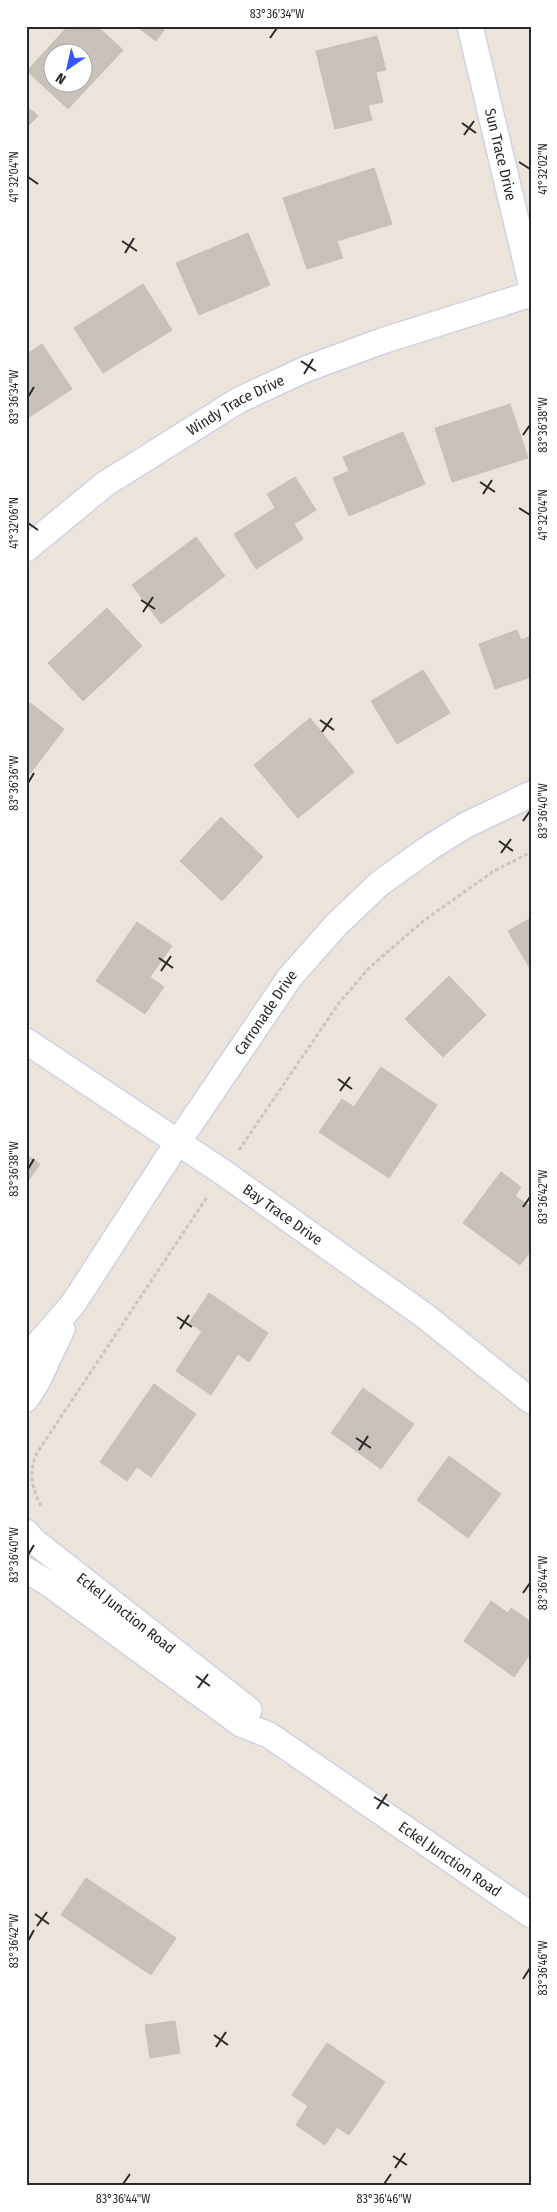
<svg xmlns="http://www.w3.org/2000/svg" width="557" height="2212" font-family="'Fira Sans Condensed',sans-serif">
<rect width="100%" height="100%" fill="#ece4da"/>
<path fill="#c7c1b9" stroke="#c7c0b3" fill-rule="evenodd" d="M68 26H97L123 50 68 109 27 71ZM52 52H82V82H52Z
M136 26H167L156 41Z
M377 36 386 70 376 72 383 102 368 105 372 120 335 129 316 51Z
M26 105 38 116 26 128Z
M374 168 392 224 337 241 343 258 307 269 283 198Z
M248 233 270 285 199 315 176 263Z
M143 284 172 330 103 373 74 328Z
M42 344 72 389 26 419V355Z
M510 404 528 458 452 482 435 428Z
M403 432 425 484 349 516 333 478 349 471 343 457Z
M295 477 316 510 294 524 303 539 256 569 234 534 275 508 267 494Z
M196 537 225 576 161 624 132 585Z
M107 608 142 646 83 701 48 663Z
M517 630 521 640 531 636V677L495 689 479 644Z
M423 670 450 713 397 744 371 701Z
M30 703 64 729 26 779V708Z
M310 718 354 772 298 818 254 765Z
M221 817 263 857 222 901 180 861Z
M531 918V970L508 931Z
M137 922 172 946 150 977 164 987 145 1014 96 981Z
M449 976 486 1015 443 1057 405 1019Z
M381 1067 437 1105 389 1178 319 1132 342 1099 354 1107Z
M26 1154 40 1164 26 1184Z
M501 1172 521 1187 515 1196 531 1207V1251L520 1265 463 1223Z
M209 1293 268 1333 249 1362 238 1354 211 1395 176 1371 202 1331 189 1323Z
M154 1384 196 1414 151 1477 137 1467 127 1481 100 1462Z
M363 1388 414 1424 381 1469 331 1433Z
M449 1456 501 1494 468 1538 417 1500Z
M491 1601 508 1613 511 1608 531 1622V1653L514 1677 464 1641Z
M86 1878 176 1938 151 1975 61 1915Z
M175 2021 180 2053 150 2058 145 2025Z
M327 2043 385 2082 349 2135 337 2127 325 2145 296 2125 308 2106 292 2095Z"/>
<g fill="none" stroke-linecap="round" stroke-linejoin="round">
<g stroke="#cfd2e2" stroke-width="28">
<g id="street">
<path id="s1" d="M470 26 531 283"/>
<path id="s2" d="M26 549 105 484 239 400 306 369 382 341 531 294"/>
<path id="s3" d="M26 1041 224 1173 425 1316 531 1401"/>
<path id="s4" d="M26 1358 73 1304 178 1142 290 977 336 925 379 884 429 848 466 825 531 794"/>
<path d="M26 1399 38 1380 62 1329"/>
<path id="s5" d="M26 1532 34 1541 249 1710"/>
<path id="s6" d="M26 1570 48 1583 241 1724 269 1735 531 1915"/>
</g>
</g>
<path stroke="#c7c7c7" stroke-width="3" stroke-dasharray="4 2.5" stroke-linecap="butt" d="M239 1150 339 1003 369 968 422 922 494 871 531 852
M41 1506C32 1489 28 1471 37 1453L207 1197"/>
<use href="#street" stroke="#fff" stroke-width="25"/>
</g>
<path fill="none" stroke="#292929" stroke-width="2" d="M270 38 277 28M462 123 476 133M464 135 474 121M519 162 530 169M28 177 38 184M122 241 137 251M125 253 134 238M301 361 316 371M304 374 313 359M28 397 34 387M523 435 530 425M480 482 495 492M483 494 492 480M519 508 530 515M28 523 38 530M141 600 155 609M143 612 153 597M320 720 334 730M322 732 332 718M28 783 34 773M523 821 530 811M499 841 513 851M501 853 511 839M159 958 173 968M161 971 171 956M338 1079 352 1089M340 1091 350 1077M28 1169 34 1159M523 1207 530 1197M177 1317 192 1327M180 1329 189 1315M356 1438 371 1448M359 1450 368 1436M28 1555 34 1545M523 1593 530 1583M196 1676 210 1686M198 1688 208 1674M374 1797 389 1806M377 1809 387 1794M35 1914 49 1924M37 1926 47 1912M28 1941 34 1930M523 1979 530 1968M214 2035 228 2045M216 2047 226 2032M393 2156 407 2165M395 2168 405 2153M123 2184 130 2174M384 2184 391 2174"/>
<g text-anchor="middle" stroke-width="5" stroke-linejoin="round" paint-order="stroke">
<g font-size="15" fill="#292929" stroke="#fff">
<text dy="5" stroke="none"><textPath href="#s1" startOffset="132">Sun Trace Drive</textPath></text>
<text dy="5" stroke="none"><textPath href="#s2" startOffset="255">Windy Trace Drive</textPath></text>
<text dy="5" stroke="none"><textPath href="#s4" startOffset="421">Carronade Drive</textPath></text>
<text dy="5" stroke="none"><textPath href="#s3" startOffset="310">Bay Trace Drive</textPath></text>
<text dy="5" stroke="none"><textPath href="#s5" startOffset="129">Eckel Junction Road</textPath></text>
<text dy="5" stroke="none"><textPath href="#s6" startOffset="514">Eckel Junction Road</textPath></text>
</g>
</g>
<rect width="557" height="2212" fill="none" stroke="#ffffff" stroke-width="55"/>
<g transform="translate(68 68) rotate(214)"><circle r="24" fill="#ffffff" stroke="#a9a9a9"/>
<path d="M0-4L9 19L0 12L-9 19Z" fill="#3356ff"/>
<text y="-8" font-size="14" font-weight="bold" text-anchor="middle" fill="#292929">N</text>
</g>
<rect x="28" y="28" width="502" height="2156" fill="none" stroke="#292929" stroke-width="2"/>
<g font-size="12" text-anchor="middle" fill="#292929">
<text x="277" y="18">83°36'34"W</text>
<text transform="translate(543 169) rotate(-90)" y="4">41°32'02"N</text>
<text transform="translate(14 177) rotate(-90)" y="4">41°32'04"N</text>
<text transform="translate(14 397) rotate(-90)" y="4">83°36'34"W</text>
<text transform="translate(543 425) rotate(-90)" y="4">83°36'38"W</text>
<text transform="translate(543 515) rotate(-90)" y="4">41°32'04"N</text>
<text transform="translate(14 523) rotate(-90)" y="4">41°32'06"N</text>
<text transform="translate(14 783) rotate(-90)" y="4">83°36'36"W</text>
<text transform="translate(543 811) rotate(-90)" y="4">83°36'40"W</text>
<text transform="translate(14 1169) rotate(-90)" y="4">83°36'38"W</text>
<text transform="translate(543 1197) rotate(-90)" y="4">83°36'42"W</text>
<text transform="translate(14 1555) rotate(-90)" y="4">83°36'40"W</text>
<text transform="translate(543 1583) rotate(-90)" y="4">83°36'44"W</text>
<text transform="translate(14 1941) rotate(-90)" y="4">83°36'42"W</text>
<text transform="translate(543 1968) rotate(-90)" y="4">83°36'46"W</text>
<text x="123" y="2203">83°36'44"W</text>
<text x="384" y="2203">83°36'46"W</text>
</g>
</svg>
